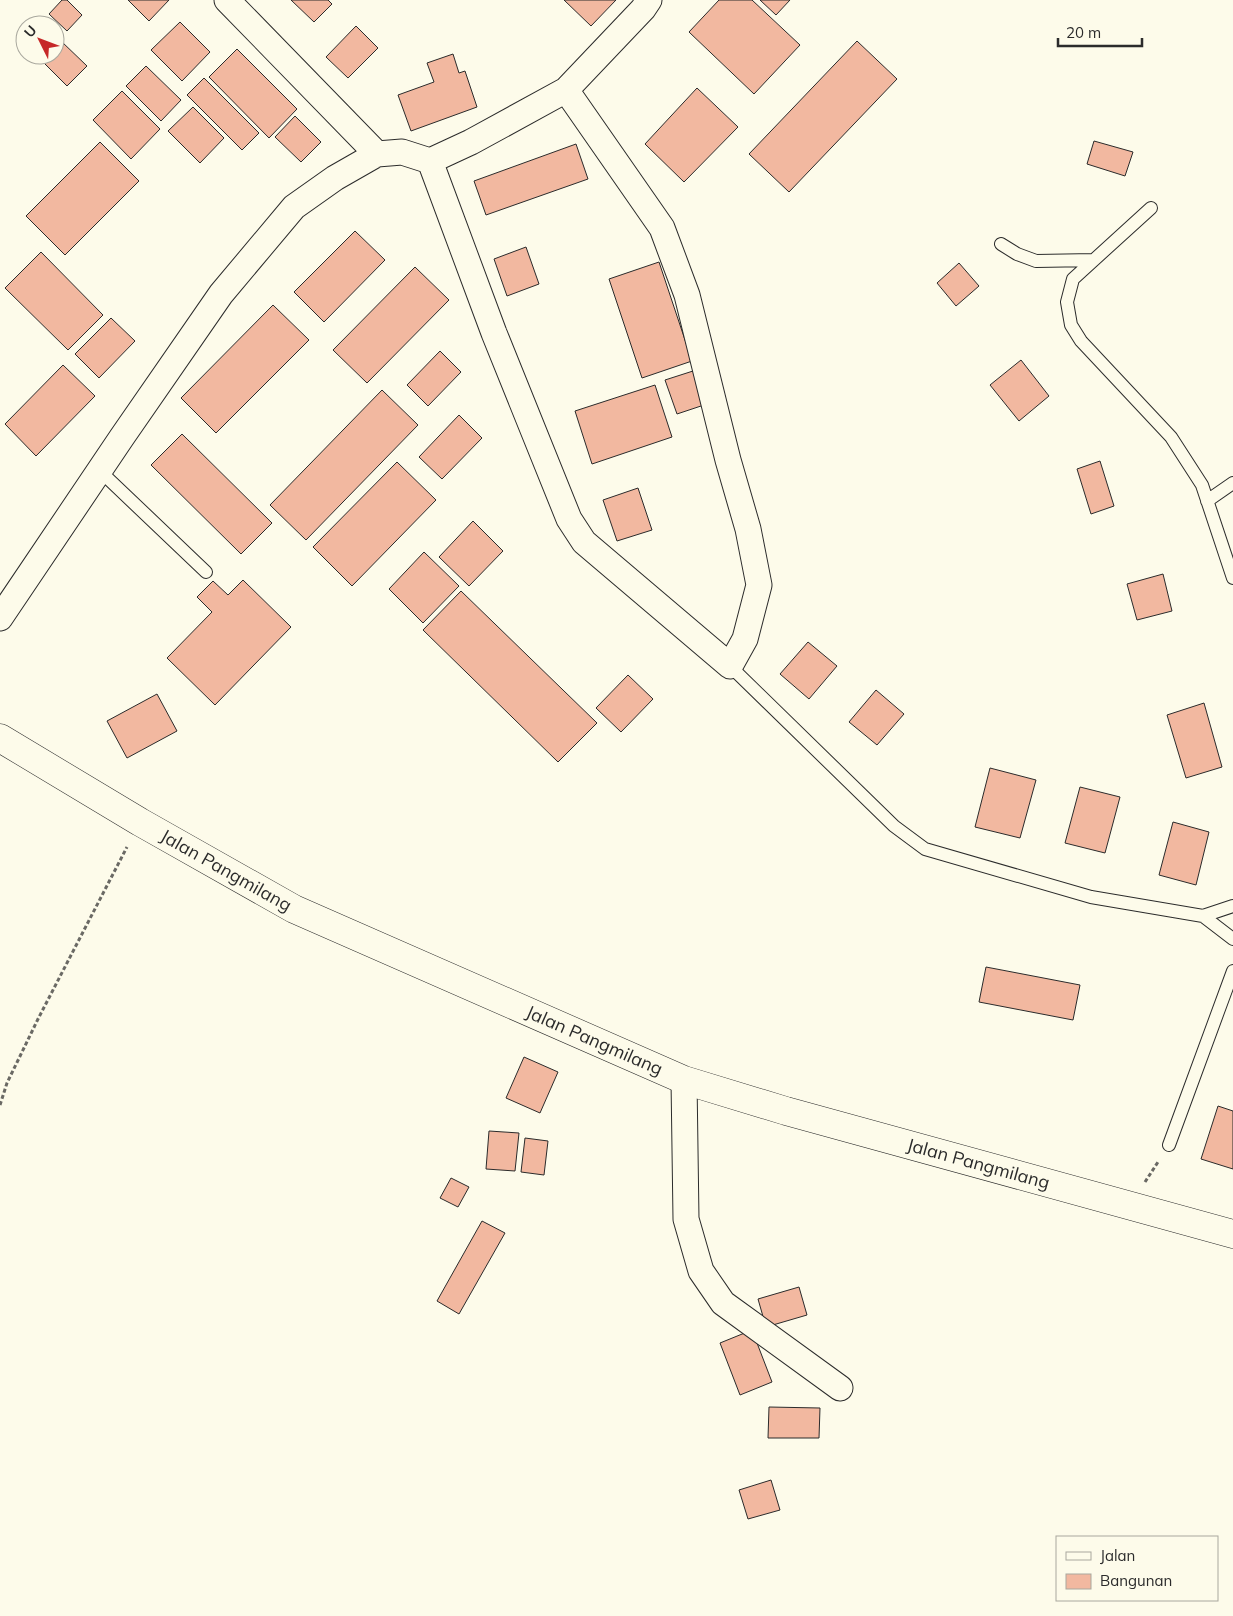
<svg xmlns="http://www.w3.org/2000/svg" width="1233" height="1616" font-family="Mulish,sans-serif">
<rect width="100%" height="100%" fill="#fdfbea"/>
<path fill="#f2b8a0" stroke="#2b2b2b" d="M62 0H67L82 15 67 31 49 14Z
M128 0H169L149 21Z
M291 0H328L332 4 314 22Z
M564 0H616L591 26Z
M719 0H752L800 45 754 94 689 32Z
M760 0H790L776 15Z
M180 22 210 52 182 81 151 50Z
M356 26 378 48 348 78 326 57Z
M61 41 87 66 67 86 41 60 47 55H55V47Z
M857 41 897 79 789 192 749 154Z
M237 49 297 109 269 138 209 77Z
M453 54 459 73 465 71 477 107 411 131 398 95 434 82 427 63Z
M146 66 181 100 161 121 126 86Z
M204 78 259 133 242 150 187 95Z
M697 88 738 127 684 182 645 144Z
M122 91 160 129 131 159 93 120Z
M193 107 224 138 200 163 168 131Z
M295 116 321 142 301 162 275 137Z
M1094 141 1133 152 1125 176 1087 164Z
M100 142 139 181 65 255 26 216Z
M576 144 588 179 486 215 474 181Z
M355 231 385 260 324 322 294 292Z
M526 247 539 284 507 296 494 259Z
M41 252 103 315 68 350 5 288Z
M659 262 692 361 642 378 609 279Z
M959 263 979 286 956 306 937 283Z
M415 267 449 300 367 383 333 350Z
M273 305 309 340 216 433 181 398Z
M111 318 135 341 99 378 75 354Z
M440 351 461 372 428 406 407 385Z
M1021 360 1049 396 1019 421 990 385Z
M63 365 95 396 36 456 5 424Z
M693 371 704 405 677 414 665 380Z
M655 385 672 437 592 464 575 411Z
M382 390 418 425 306 540 270 505Z
M459 415 482 438 442 479 419 457Z
M182 434 272 523 241 554 151 465Z
M1100 461 1114 506 1091 514 1077 469Z
M397 462 436 500 352 586 313 547Z
M638 488 652 530 617 541 603 500Z
M473 521 503 551 469 586 439 557Z
M424 552 459 586 423 623 389 589Z
M1163 574 1172 611 1137 620 1127 584Z
M243 580 291 627 215 705 167 658 212 612 197 597 213 581 228 595Z
M461 591 597 723 558 762 423 630Z
M808 642 837 666 809 699 780 674Z
M628 675 653 699 621 732 596 708Z
M876 690 904 714 877 745 849 722Z
M157 694 177 731 127 758 107 721Z
M1204 703 1222 767 1186 778 1167 715Z
M990 768 1036 780 1020 838 975 827Z
M1080 787 1120 797 1105 853 1065 843Z
M1173 822 1209 832 1196 885 1159 875Z
M986 967 1080 985 1073 1020 979 1002Z
M524 1057 558 1072 540 1113 506 1098Z
M1218 1106 1233 1111V1169L1201 1159Z
M489 1131 519 1133 515 1171 486 1169Z
M525 1138 548 1141 544 1175 521 1172Z
M451 1178 469 1187 458 1207 440 1198Z
M482 1221 505 1233 459 1314 437 1301Z
M799 1287 807 1315 766 1327 758 1299Z
M752 1330 772 1382 740 1395 720 1343Z
M769 1407 820 1408 819 1438H768Z
M771 1480 780 1510 748 1519 739 1490Z"/>
<g fill="none" stroke-linecap="round" stroke-linejoin="round">
<g stroke="#2b2b2b" stroke-width="14">
<path id="lane" d="M1151 208 1073 279 1067 302 1071 325 1081 341 1171 437 1202 485 1233 578
M1001 244 1017 254 1036 261 1094 260
M99 470 206 572
M1207 501 1233 483
M730 666 894 826 925 849 1091 897 1203 916 1233 906
M1203 916 1233 939
M1169 1145 1233 971"/>
</g>
<g stroke="#2b2b2b" stroke-width="27">
<path id="street" d="M227 0 377 154
M430 161 494 333 569 519 584 542 730 666 745 639 759 585 748 529 728 460 687 295 662 228 566 90
M0 618 122 437 221 294 294 207 335 178 377 154 402 152 430 161 471 142 566 90 643 9 649 0
M684 1080 686 1219 701 1271 723 1303 840 1388"/>
</g>
<g stroke="#2b2b2b" stroke-width="29">
<g id="secondary">
<path id="s1" d="M0 738 140 822 294 909 684 1080 786 1111 1233 1234"/>
</g>
</g>
<path stroke="#6a6964" stroke-width="3" stroke-dasharray="4 2.5" stroke-linecap="butt" d="M0 1105 7 1083 38 1019 127 847
M1145 1182 1158 1162"/>
<use href="#lane" stroke="#fdfbea" stroke-width="12"/>
<use href="#street" stroke="#fdfbea" stroke-width="25"/>
<use href="#secondary" stroke="#fdfbea" stroke-width="28"/>
</g>
<g text-anchor="middle" stroke-width="4" stroke-linejoin="round" paint-order="stroke">
<g font-size="18" fill="#2b2b2b" stroke="#fdfbea">
<text dy="6" stroke="none"><textPath href="#s1" startOffset="262">Jalan Pangmilang</textPath></text>
<text dy="6" stroke="none"><textPath href="#s1" startOffset="668">Jalan Pangmilang</textPath></text>
<text dy="6" stroke="none"><textPath href="#s1" startOffset="1072">Jalan Pangmilang</textPath></text>
</g>
</g>
<rect x="1056" y="1536" width="162" height="65" fill="#fdfbea" stroke="#a9a89e"/>
<rect x="1066" y="1552" width="25" height="8" fill="#fdfbea" stroke="#a9a89e"/>
<text x="1100" y="1561" font-size="15" fill="#2b2b2b">Jalan</text>
<rect x="1066" y="1574" width="25" height="15" fill="#f2b8a0" stroke="#a9a89e"/>
<text x="1100" y="1586" font-size="15" fill="#2b2b2b">Bangunan</text>
<g transform="translate(40 40) rotate(312)"><circle r="24" fill="#fdfbea" stroke="#a9a89e"/>
<path d="M0-4L9 19L0 12L-9 19Z" fill="#c62828"/>
<text y="-8" font-size="14" font-weight="bold" text-anchor="middle" fill="#2b2b2b">U</text>
</g>
<path d="M1058 38v8h84v-8" fill="none" stroke="#2b2b2b" stroke-width="2.5"/>
<text x="1066" y="38" font-size="15" fill="#2b2b2b" stroke="#fdfbea" stroke-width="4" paint-order="stroke">20 m</text>
</svg>
